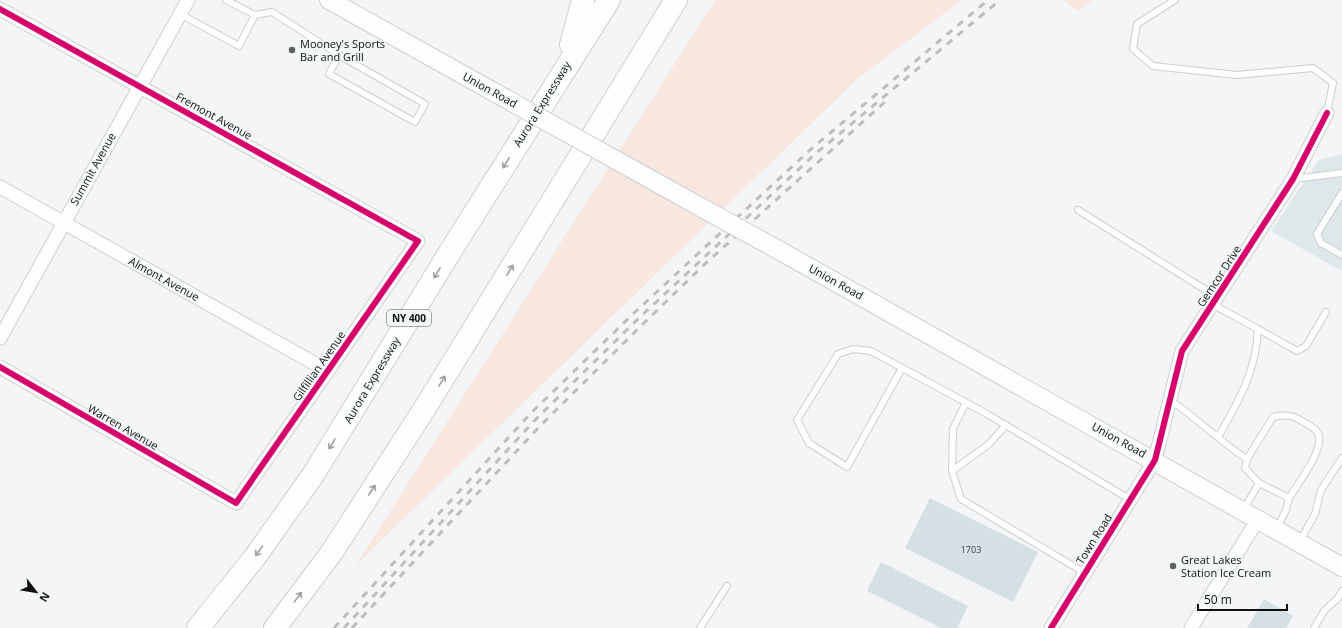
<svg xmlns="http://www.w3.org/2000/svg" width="1342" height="628" font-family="'Open Sans',sans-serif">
<rect width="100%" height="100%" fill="#f3f5f6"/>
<path fill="#dee7e9" d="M1342 154V271L1271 231 1319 160Z"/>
<path fill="#f7e7de" d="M715 0H962L856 80 356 565Z
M1064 0H1093L1078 11Z"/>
<path fill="#d4e0e4" d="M930 498 1038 552 1013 602 905 548Z
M881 562 968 606 957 628H941L867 591Z
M1264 599 1293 616 1286 628H1247Z"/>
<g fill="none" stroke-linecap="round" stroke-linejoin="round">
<g stroke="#cdcecf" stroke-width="8">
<path id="service" d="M1175 0 1137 24 1133 49 1153 66 1237 75 1313 68 1333 83 1327 113
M180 14 239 46 255 15 226 0
M255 15 272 12 339 55 425 104 415 122 329 74 339 55
M1293 179 1342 173
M1342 193 1317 234 1321 243 1342 255
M1078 210 1217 297
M1212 304 1258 329C1257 369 1238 403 1218 437
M1258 329 1297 351 1306 346 1326 312
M902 368 847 467 809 443 797 420 838 354 853 349 871 351 987 414 1131 500
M1170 400C1197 418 1220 442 1247 459
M1006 425 989 444 952 471 961 499 1085 573
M952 471 953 429 966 402
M1244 509 1259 483 1245 468 1247 459 1273 417C1285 414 1294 415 1305 423 1308 425 1315 428 1317 432 1328 445 1297 485 1289 498L1259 483
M1277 528 1286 510 1289 498
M1300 541 1315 514 1321 490 1342 458
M700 628 727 586
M1314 628 1324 611 1338 598 1342 591"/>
</g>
<g stroke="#cdcecf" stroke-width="15">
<path id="minor" d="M0 9 418 241 236 503 0 367
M0 187 328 371
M0 338 188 0
M1051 628 1155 460 1182 351 1293 179 1327 113
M1191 628 1258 519"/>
</g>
<g stroke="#cdcecf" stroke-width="20">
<path id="secondary" d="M329 0 501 96
M614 159 695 204
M782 252 1342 567"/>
</g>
<g stroke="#cdcecf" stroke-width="24">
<path id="motorway" d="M571 45 583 0
M198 628 255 557 313 475 455 244 609 0
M275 628 332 552 425 408 676 0"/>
</g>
<use href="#service" stroke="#fdfefe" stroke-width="6"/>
<use href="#minor" stroke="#fdfefe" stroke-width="13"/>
<use href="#secondary" stroke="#fdfefe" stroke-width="18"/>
<use href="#motorway" stroke="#fdfefe" stroke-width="22"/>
<path stroke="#bdbdbd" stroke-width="3" stroke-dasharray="7 7" stroke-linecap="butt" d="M334 628 531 413 634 313 810 150 988 0
M344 628 536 419 639 318 814 155 1000 0
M352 628 540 426 643 324 706 263 886 101"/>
<g stroke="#cdcecf" stroke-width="20" stroke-linecap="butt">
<path id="secondary-bridge" d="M501 96 614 159
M695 204 782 252"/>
</g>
<use href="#secondary-bridge" stroke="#fdfefe" stroke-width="18"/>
<g stroke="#f2f6f7" stroke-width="8">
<path id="cycleway" d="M0 9 418 241 236 503 0 367
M1051 628 1155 460 1182 351 1293 179 1327 113"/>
</g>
<use href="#cycleway" stroke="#d6006c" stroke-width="6"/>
</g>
<defs><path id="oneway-shaft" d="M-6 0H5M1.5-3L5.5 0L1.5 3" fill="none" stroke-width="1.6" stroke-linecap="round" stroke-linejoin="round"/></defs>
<g stroke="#9e9f9f">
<use href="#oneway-shaft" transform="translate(506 163) rotate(122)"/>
<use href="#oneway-shaft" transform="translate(510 270) rotate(-58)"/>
<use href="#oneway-shaft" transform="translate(437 273) rotate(122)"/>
<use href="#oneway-shaft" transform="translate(442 381) rotate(-58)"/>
<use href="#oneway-shaft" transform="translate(332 444) rotate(121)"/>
<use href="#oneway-shaft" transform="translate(372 490) rotate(-57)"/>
<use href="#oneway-shaft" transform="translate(259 551) rotate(126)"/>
<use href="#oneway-shaft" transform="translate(298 597) rotate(-53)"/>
</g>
<g fill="#5f6161" stroke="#f2f6f7" stroke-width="1.5">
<circle cx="292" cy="50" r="4"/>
<circle cx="1173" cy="566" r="4"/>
</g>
<g text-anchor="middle" stroke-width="3" stroke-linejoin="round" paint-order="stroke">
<g font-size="9" fill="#414647">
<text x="971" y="553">1703</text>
</g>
<rect fill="#f2f6f7" stroke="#535656" stroke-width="1" x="387" y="310" width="44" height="16" rx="3"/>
<g font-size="10" font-weight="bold" fill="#0f1111">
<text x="409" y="322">NY 400</text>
</g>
<g font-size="11" fill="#0f1111" stroke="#f2f6f7" text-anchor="start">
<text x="300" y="48">Mooney's Sports<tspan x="300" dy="13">Bar and Grill</tspan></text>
<text x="1181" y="564">Great Lakes<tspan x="1181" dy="13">Station Ice Cream</tspan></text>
</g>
<g font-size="11" fill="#0f1111" stroke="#f2f6f7">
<text transform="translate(490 90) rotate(29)" y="4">Union Road</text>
<text transform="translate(542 104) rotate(-58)" y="4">Aurora Expressway</text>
<text transform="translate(214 116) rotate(29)" y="4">Fremont Avenue</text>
<text transform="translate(93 169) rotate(-61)" y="4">Summit Avenue</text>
<text transform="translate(1219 276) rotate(-57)" y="4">Gemcor Drive</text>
<text transform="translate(164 279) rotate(29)" y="4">Almont Avenue</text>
<text transform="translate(836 282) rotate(29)" y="4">Union Road</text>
<text transform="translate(319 366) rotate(-55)" y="4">Gilfillian Avenue</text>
<text transform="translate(372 380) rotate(-59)" y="4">Aurora Expressway</text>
<text transform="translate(123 427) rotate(30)" y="4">Warren Avenue</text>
<text transform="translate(1119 440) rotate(29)" y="4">Union Road</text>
<text transform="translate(1094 539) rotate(-58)" y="4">Town Road</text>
</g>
</g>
<g transform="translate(36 592) rotate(121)" stroke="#f2f6f7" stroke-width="3" paint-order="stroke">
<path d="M0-3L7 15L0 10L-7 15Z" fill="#0f1111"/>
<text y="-6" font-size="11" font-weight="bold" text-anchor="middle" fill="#0f1111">N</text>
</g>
<path d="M1198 604v6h89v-6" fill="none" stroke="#0f1111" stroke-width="2"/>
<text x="1204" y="604" font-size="12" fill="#0f1111" stroke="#f2f6f7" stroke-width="3" paint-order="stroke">50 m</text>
</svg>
